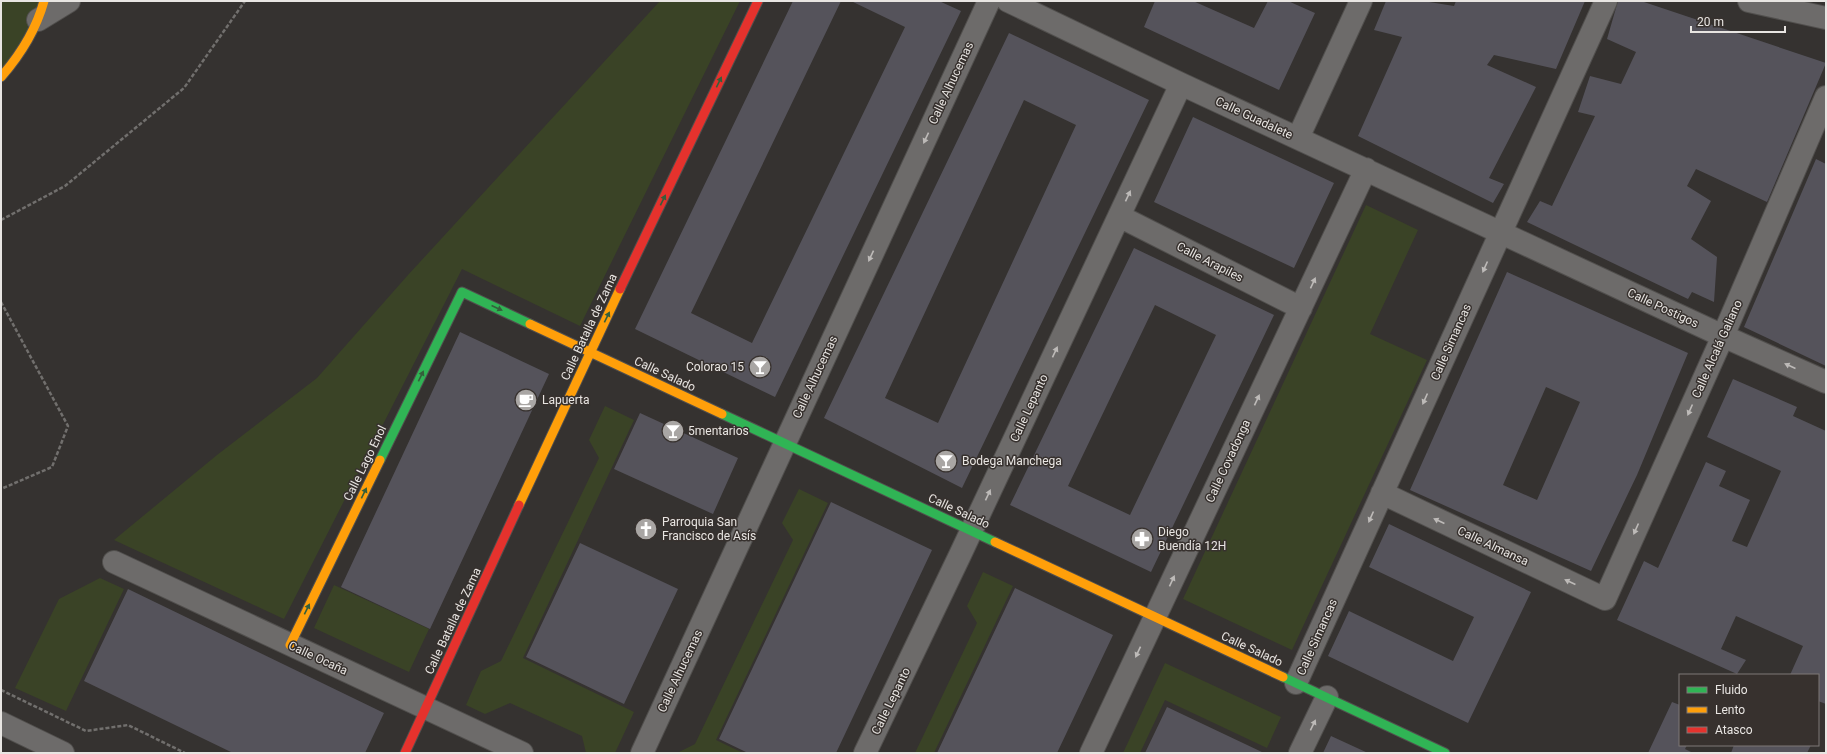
<svg xmlns="http://www.w3.org/2000/svg" width="1827" height="754" font-family="Roboto,sans-serif">
<rect width="100%" height="100%" fill="#353230"/>
<path fill="#3a4326" d="M1 1H44L1 77Z
M660 1H740L580 326 462 269 284 619 114 540 217 455 317 378 408 275Z
M1366 205 1418 230 1370 334 1427 360 1292 650 1183 599Z
M605 406 634 420 523 658 634 712 615 753H586L582 736 510 703 485 714 466 705 481 671 501 661 599 458 589 440Z
M799 489 828 503 716 740 743 753H677L695 744 793 540 782 523Z
M983 572 1013 586 934 753H915L977 623 967 606Z
M100 578 124 589 66 711 15 688 59 599Z
M334 585 429 629 409 672 314 628Z
M1165 663 1281 717 1267 748 1165 700 1140 753H1123Z"/>
<path fill="#55535b" fill-rule="evenodd" d="M793 1H841L691 313 752 343 905 27 851 1H939L961 11 775 397 635 329Z
M1155 1H1193L1254 28 1268 1H1288L1315 13 1279 90 1144 27Z
M1386 1H1423L1454 6 1456 1H1585L1556 69 1494 55 1487 65 1536 87 1489 178 1504 184 1493 203 1358 136 1402 37 1374 30Z
M1618 1H1641L1826 63 1767 202 1696 169 1687 186 1711 201 1691 239 1717 257 1714 302 1692 292 1688 299 1527 222 1540 201 1552 206 1595 116 1578 112 1590 76 1621 84 1636 52 1607 39Z
M1009 33 1149 100 962 488 824 418ZM1024 100 1076 125 938 423 885 398Z
M1193 117 1334 183 1294 268 1154 202Z
M1816 159 1826 164V366L1744 327Z
M1134 248 1274 315 1151 572 1010 505ZM1155 305 1216 335 1130 515 1068 486Z
M1507 272 1688 353 1637 475 1591 571 1410 490ZM1546 387 1580 402 1537 500 1503 485Z
M460 332 549 374 430 629 341 587Z
M1733 379 1797 407 1793 416 1826 431V704L1818 701V675H1790L1803 646 1736 616 1721 649 1746 660 1737 674 1617 620 1644 561 1658 568 1706 462 1726 471 1719 486 1750 500 1732 541 1747 547 1781 471 1707 437Z
M640 413 738 458 713 514 614 469Z
M831 502 932 550 836 753H748L719 739Z
M1389 524 1531 592 1468 723 1328 656 1349 611 1453 661 1474 617 1369 567Z
M580 543 678 589 624 704 526 657Z
M1015 588 1113 635 1057 753H937Z
M128 589 384 713 365 753H233L84 681Z
M1672 702 1680 705V745H1687L1685 749 1693 753H1648Z
M1167 707 1264 753H1145Z
M1331 736 1368 753H1323Z
M1734 745H1811L1807 753H1731Z"/>
<g fill="none" stroke-linecap="round" stroke-linejoin="round">
<g stroke="#514f4d" stroke-width="24">
<path id="street" d="M1008 1 1181 84 1723 336 1826 382
M1749 1 1826 18
M38 20 69 1
M1298 138 1361 1
M1119 216 1301 308
M1382 493 1605 599 1723 336 1826 97
M114 562 522 753
M1296 683 1606 1
M1 723 63 753
M642 753 989 1
M865 753 960 555 1181 84
M1091 753 1366 169
M1300 753 1327 697"/>
</g>
<g stroke="#514f4d" stroke-width="11">
<path id="fast" d="M722 414 995 542
M380 460 462 292 530 324
M1283 677 1445 753"/>
</g>
<g stroke="#514f4d" stroke-width="11">
<path id="slow" d="M1 77C21 54 36 30 44 1
M530 324 722 414
M519 505 620 289
M995 542 1283 677
M290 645 380 460"/>
</g>
<g stroke="#514f4d" stroke-width="11">
<path id="jam" d="M620 289 758 1
M405 753 519 505"/>
</g>
<path stroke="#716f6d" stroke-width="2.5" stroke-dasharray="4 2" stroke-linecap="butt" d="M1 220 65 186 184 88 245 1
M1 302 68 426 52 467 1 489
M1 690 86 731 128 725 185 753"/>
<use href="#street" stroke="#6d6b6a" stroke-width="22"/>
<use href="#fast" stroke="#30b455" stroke-width="9"/>
<use href="#slow" stroke="#ff9f0a" stroke-width="9"/>
<use href="#jam" stroke="#e5322d" stroke-width="9"/>
</g>
<defs><path id="oneway-solid" d="M-6-.8H1V-3.2L6.5 0L1 3.2V.8H-6Z"/></defs>
<g fill="#355f3c">
<use href="#oneway-solid" transform="translate(719 82) rotate(-64)"/>
<use href="#oneway-solid" transform="translate(663 200) rotate(-64)"/>
<use href="#oneway-solid" transform="translate(497 308) rotate(25)"/>
<use href="#oneway-solid" transform="translate(607 317) rotate(-64)"/>
<use href="#oneway-solid" transform="translate(421 376) rotate(-64)"/>
<use href="#oneway-solid" transform="translate(364 493) rotate(-64)"/>
<use href="#oneway-solid" transform="translate(307 609) rotate(-64)"/>
</g>
<g fill="#bdbab8">
<use href="#oneway-solid" transform="translate(926 138) rotate(115)"/>
<use href="#oneway-solid" transform="translate(1128 196) rotate(-65)"/>
<use href="#oneway-solid" transform="translate(871 256) rotate(115)"/>
<use href="#oneway-solid" transform="translate(1485 267) rotate(114)"/>
<use href="#oneway-solid" transform="translate(1313 283) rotate(-65)"/>
<use href="#oneway-solid" transform="translate(1055 352) rotate(-65)"/>
<use href="#oneway-solid" transform="translate(1790 366) rotate(-156)"/>
<use href="#oneway-solid" transform="translate(1425 399) rotate(114)"/>
<use href="#oneway-solid" transform="translate(1257 400) rotate(-65)"/>
<use href="#oneway-solid" transform="translate(1690 410) rotate(114)"/>
<use href="#oneway-solid" transform="translate(988 495) rotate(-65)"/>
<use href="#oneway-solid" transform="translate(1371 517) rotate(114)"/>
<use href="#oneway-solid" transform="translate(1439 521) rotate(-155)"/>
<use href="#oneway-solid" transform="translate(1636 529) rotate(114)"/>
<use href="#oneway-solid" transform="translate(1172 581) rotate(-65)"/>
<use href="#oneway-solid" transform="translate(1570 582) rotate(-155)"/>
<use href="#oneway-solid" transform="translate(1138 652) rotate(115)"/>
<use href="#oneway-solid" transform="translate(1313 725) rotate(-64)"/>
</g>
<defs>
<g id="bar-disc" transform="scale(1.15)"><circle r="9.5" fill="#a9a6a4" stroke="#37312e"/><path d="M-6-5H6L.8 .8V4.5H3.5V6h-7V4.5H-.8V.8Z" fill="#fff"/></g>
<g id="cafe-disc" transform="scale(1.15)"><circle r="9.5" fill="#a9a6a4" stroke="#37312e"/><path d="M-5.5-4.5H6V0H3Q3 3.5 0 3.5H-2.5Q-5.5 3.5-5.5 0ZM3-3.2v2h1.7v-2ZM-6 4.5H4V6H-6Z" fill="#fff"/></g>
<g id="church-disc" transform="scale(1.15)"><circle r="9.5" fill="#a9a6a4" stroke="#37312e"/><path d="M-1.2-6h2.4v3.5h3.3v2.4h-3.3V6h-2.4V-.1h-3.3v-2.4h3.3Z" fill="#fff"/></g>
<g id="pharmacy-disc" transform="scale(1.15)"><circle r="9.5" fill="#a9a6a4" stroke="#37312e"/><path d="M-2-6h4v4h4v4h-4v4h-4v-4h-4v-4h4Z" fill="#fff"/></g>
</defs>
<g fill-rule="evenodd">
<use href="#bar-disc" x="760" y="367"/>
<use href="#cafe-disc" x="526" y="400"/>
<use href="#bar-disc" x="673" y="431"/>
<use href="#bar-disc" x="946" y="461"/>
<use href="#church-disc" x="646" y="529"/>
<use href="#pharmacy-disc" x="1142" y="539"/>
</g>
<g text-anchor="middle" stroke-width="3" stroke-linejoin="round" paint-order="stroke">
<g font-size="12" fill="#e8e5e2" stroke="#37312e">
<text transform="translate(951 83) rotate(-65)" y="4">Calle Alhucemas</text>
<text transform="translate(1254 118) rotate(25)" y="4">Calle Guadalete</text>
<text transform="translate(1210 262) rotate(27)" y="4">Calle Arapiles</text>
<text transform="translate(1663 308) rotate(25)" y="4">Calle Postigos</text>
<text transform="translate(589 327) rotate(-65)" y="4">Calle Batalla de Zama</text>
<text transform="translate(1451 342) rotate(-66)" y="4">Calle Simancas</text>
<text transform="translate(1717 349) rotate(-66)" y="4">Calle Alcalá Galiano</text>
<text transform="translate(665 374) rotate(25)" y="4">Calle Salado</text>
<text transform="translate(815 377) rotate(-65)" y="4">Calle Alhucemas</text>
<text transform="translate(1029 408) rotate(-65)" y="4">Calle Lepanto</text>
<text transform="translate(1228 461) rotate(-65)" y="4">Calle Covadonga</text>
<text transform="translate(365 463) rotate(-64)" y="4">Calle Lago Enol</text>
<text transform="translate(959 511) rotate(25)" y="4">Calle Salado</text>
<text transform="translate(1493 546) rotate(25)" y="4">Calle Almansa</text>
<text transform="translate(453 621) rotate(-65)" y="4">Calle Batalla de Zama</text>
<text transform="translate(1317 637) rotate(-66)" y="4">Calle Simancas</text>
<text transform="translate(1252 649) rotate(25)" y="4">Calle Salado</text>
<text transform="translate(318 658) rotate(25)" y="4">Calle Ocaña</text>
<text transform="translate(680 671) rotate(-65)" y="4">Calle Alhucemas</text>
<text transform="translate(891 701) rotate(-64)" y="4">Calle Lepanto</text>
</g>
<g font-size="12" fill="#e8e5e2" stroke="#37312e" text-anchor="start">
<text x="744" y="371" text-anchor="end">Colorao 15</text>
<text x="542" y="404">Lapuerta</text>
<text x="688" y="435">5mentarios</text>
<text x="962" y="465">Bodega Manchega</text>
<text x="662" y="526">Parroquia San<tspan x="662" dy="14">Francisco de Asís</tspan></text>
<text x="1158" y="536">Diego<tspan x="1158" dy="14">Buendía 12H</tspan></text>
</g>
</g>
<rect width="1827" height="754" fill="none" stroke="#e8e5e2" stroke-width="4"/>
<rect x="1679" y="674" width="140" height="72" fill="#37312e" stroke="#7e7976"/>
<rect x="1687" y="687" width="20" height="6" fill="#30b455" stroke="#7e7976"/>
<text x="1715" y="694" font-size="12" fill="#e8e5e2">Fluido</text>
<rect x="1687" y="707" width="20" height="6" fill="#ff9f0a" stroke="#7e7976"/>
<text x="1715" y="714" font-size="12" fill="#e8e5e2">Lento</text>
<rect x="1687" y="727" width="20" height="6" fill="#e5322d" stroke="#7e7976"/>
<text x="1715" y="734" font-size="12" fill="#e8e5e2">Atasco</text>
<path d="M1691 26v6h94v-6" fill="none" stroke="#e8e5e2" stroke-width="2"/>
<text x="1697" y="26" font-size="12" fill="#e8e5e2" stroke="#37312e" stroke-width="3" paint-order="stroke">20 m</text>
</svg>
